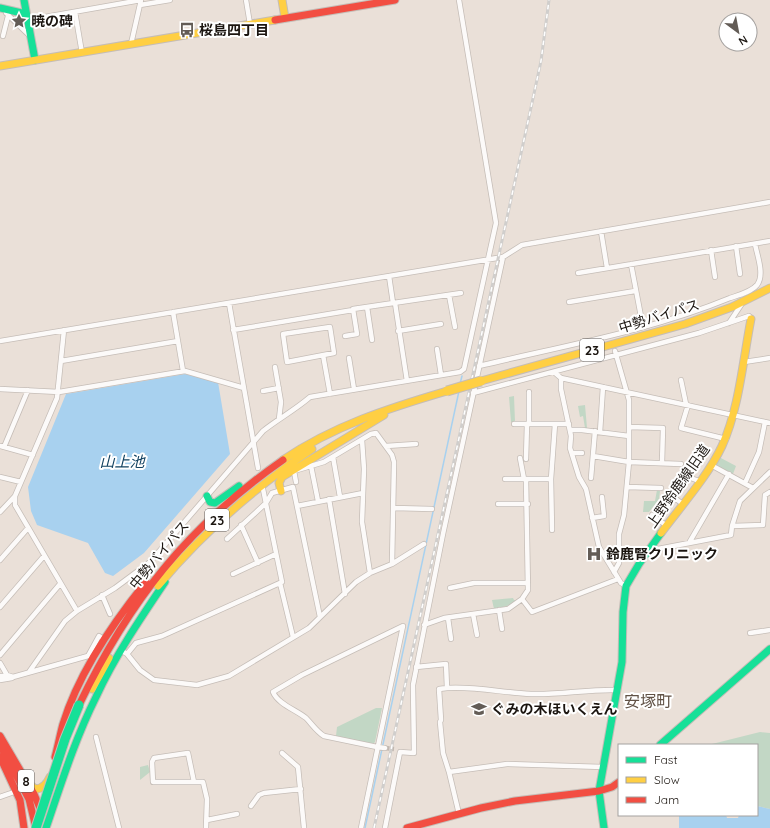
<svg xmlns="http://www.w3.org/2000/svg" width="770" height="828" font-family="Quicksand,'Noto Sans JP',sans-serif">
<rect width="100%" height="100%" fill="#eae0d8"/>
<path fill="#c2d7c5" d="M514 396 515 422H511L509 397Z
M585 405 587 428H585L583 416 580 417 578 406Z
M719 457 736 466 733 474 718 467 716 462Z
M657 490 660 491 659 499 649 512H643L644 501H655Z
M513 598 514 600H517L507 606 494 609 492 600Z
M376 708H382L375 742 373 744 336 736 337 727Z
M760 732 770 733V809L757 806V745H708Z
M148 765 150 772 140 780V767Z"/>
<path fill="#a8d1ef" d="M185 374 218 382 230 454 144 553 113 576 105 573 88 543 37 525 31 511 28 487 66 394Z
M757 806 770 809V828H679V815H726L727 818H738L739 815H757Z"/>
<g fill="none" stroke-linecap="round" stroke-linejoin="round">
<path stroke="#a8d1ef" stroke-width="1.5" d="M460 384 462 376
M365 828 459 391"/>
<path stroke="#c1b7b0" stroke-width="4.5" stroke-dasharray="4.5 2" stroke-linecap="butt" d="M385 748 394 749"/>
<g stroke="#c5bdb7" stroke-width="6">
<path id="street" d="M246 0 250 24
M140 5 170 0
M7 9 6 13 30 36
M75 12 82 53
M28 20 141 0
M3 36 8 16
M131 44 141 0
M601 231 607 268
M736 246 740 274
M711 250 715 277
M631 264 643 327
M578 273 770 241
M389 276 393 303
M449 295 455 327
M569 302 635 291
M229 303 258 468
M395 303 407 381
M367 307 372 340
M173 312 183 371
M729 323 741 305
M330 327 334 353 287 362 283 334Z
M233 330 353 310
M398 331 441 324
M345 336 357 334 353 309 461 293
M0 341 503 257 522 245 770 202
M437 349 441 375
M323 355 330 394
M349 358 354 389
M61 361 178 341
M744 362 770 358
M479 366C563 346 650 331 730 298 739 295 751 292 757 285 765 275 757 255 755 244
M275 367 281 402 279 419
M554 372 561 378 770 423
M561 378V389L571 436 570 448 579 477 586 489 599 547 621 583 626 586
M681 380 686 404
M0 389 59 392 185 371 244 388
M263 391 279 388
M529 392V424
M473 393 699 333 749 316 751 319
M688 405 681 428 726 439
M514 424H569
M629 427 663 428 662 463
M570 430H582L629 436V400L615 351
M600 432 603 387
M362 440 364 469 362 522 370 573
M0 446 33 455
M386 446 416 444
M4 447 28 390
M572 453H582
M593 456 629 462 681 464
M333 457 340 497
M520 458 524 479
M526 459 527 424
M711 465 753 488
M311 466 318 501
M0 477 21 482 57 398 64 330
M688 477 699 481
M591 478 595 431
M505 479H526
M21 482 15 496V505L77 611
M745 483 759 452 765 422
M627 487 661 488
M667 493 683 504
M329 499 345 594
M498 504H528
M297 506 363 493
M394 508 432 509
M0 512 15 496
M652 515 667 526
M592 518 604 516 602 497
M241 525 258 563
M732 526 763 525 765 495 770 492
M552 530 551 479 555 424
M227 539 266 503 272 493 293 487 320 617
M689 543 729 474
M652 547 658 549 731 535 732 526 740 501 770 472
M0 560 28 528
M392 564 424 544
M614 572 619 563V534L624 515 629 462V436
M233 574 276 554
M280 583 293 637
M450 588 474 583H528
M102 595 110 614
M522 599 532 612 618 579
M0 607 44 556
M499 610 502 629
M473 614 477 635
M448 618 451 639
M424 625 444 618 508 609 522 599 528 590 526 479H551
M750 633 770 630
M122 651 127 654 140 670 154 680 197 685 229 676 309 628 356 582 370 573 392 564 394 462 392 455 376 433 371 434 324 462 294 471 296 482
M127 654 136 643 162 636 282 582 263 489
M0 655 60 584
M0 663 7 675
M416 667 446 664 447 688C476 686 503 693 531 694 560 695 588 689 618 690
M29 672 65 621 77 611 115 588 150 562 263 431C278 419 295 410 310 397L460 372 464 369 496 223 459 0
M0 676 7 675 13 677 88 656 99 636 102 638
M0 680 12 678
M447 688 439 689 441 720 440 722 443 753 449 772
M96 737 119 828
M282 753 298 767 304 828
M194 782 188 753 154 758 152 762 153 782H203L207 799 206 828
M0 797 17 791
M251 806 259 795 264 793 301 789
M459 814 449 772 507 764 603 767
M207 820 237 814
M361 828 403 626 302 675 273 692C278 704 296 710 306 718 312 724 316 731 324 736L377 747 385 748
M385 828 400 752 414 753 413 685 443 534 503 257"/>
</g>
<g stroke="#c5bdb7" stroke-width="9">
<path id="fast" d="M24 0 35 60
M0 8 26 14
M207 496 210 502 215 503 239 486
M660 745 770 649
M46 828C61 784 75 739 96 697 115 656 140 619 165 582
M604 828 599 791 622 662 623 612 626 586 639 564 661 533"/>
</g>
<g stroke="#c5bdb7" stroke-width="9">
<path id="slow" d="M282 0 285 18
M0 66 275 20
M481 381 685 324 732 307 770 288
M283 460C333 426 389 408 447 391
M281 491 279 483 282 477 384 415
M661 533C681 506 708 476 722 446 739 409 743 360 751 319
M158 586C203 532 254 488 312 449
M92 689 109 658
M27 782 35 789C43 789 47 784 50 777"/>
</g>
<g stroke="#c5bdb7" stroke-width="9">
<path id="jam" d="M275 20 395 0
M79 705C129 601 188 526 283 460
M0 736 34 794 42 813
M0 745 29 799 36 828
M0 757 20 800 24 828
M55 757C58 746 60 735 63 724 79 672 112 624 146 582
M407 828 481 808 515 801 599 791 612 787 619 782"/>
</g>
<use href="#street" stroke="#fcfaf9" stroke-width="4.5"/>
<use href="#fast" stroke="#16e098" stroke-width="7"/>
<use href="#slow" stroke="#ffcf43" stroke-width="7"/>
<use href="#jam" stroke="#f24e42" stroke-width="7"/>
<g stroke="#d0cecc" stroke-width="3">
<path id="rail" d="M374 828 532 103 541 61 549 0"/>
</g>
<use href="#rail" stroke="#fff" stroke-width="1.5" stroke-dasharray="4.5" stroke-linecap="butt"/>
<g stroke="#c5bdb7" stroke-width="11" stroke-linecap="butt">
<path id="fast-bridge" d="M36 828 65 739 79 705"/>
</g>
<g stroke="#c5bdb7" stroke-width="11" stroke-linecap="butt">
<path id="slow-bridge" d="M447 391 481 381"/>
</g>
<use href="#fast-bridge" stroke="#16e098" stroke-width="9"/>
<use href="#slow-bridge" stroke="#ffcf43" stroke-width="9"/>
</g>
<defs>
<g id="sight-bare" transform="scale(1.2)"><path d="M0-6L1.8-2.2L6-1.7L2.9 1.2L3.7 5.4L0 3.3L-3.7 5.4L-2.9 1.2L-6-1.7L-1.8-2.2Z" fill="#635c56" stroke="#fff" stroke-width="2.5" paint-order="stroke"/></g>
<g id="bus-bare" transform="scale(1.2)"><path d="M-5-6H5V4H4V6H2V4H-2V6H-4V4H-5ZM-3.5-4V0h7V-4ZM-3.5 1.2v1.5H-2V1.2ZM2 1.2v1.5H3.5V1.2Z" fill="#635c56" stroke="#fff" stroke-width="2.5" paint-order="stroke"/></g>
<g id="hospital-bare" transform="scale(1.2)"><path d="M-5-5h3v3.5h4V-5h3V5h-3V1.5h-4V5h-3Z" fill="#635c56" stroke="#fff" stroke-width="2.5" paint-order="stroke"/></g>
<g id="school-bare" transform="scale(1.2)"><path d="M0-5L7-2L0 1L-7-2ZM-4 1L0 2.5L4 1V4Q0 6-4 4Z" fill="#635c56" stroke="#fff" stroke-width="2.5" paint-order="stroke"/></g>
</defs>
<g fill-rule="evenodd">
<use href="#sight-bare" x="19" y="21"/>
<use href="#bus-bare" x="187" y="30"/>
<use href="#hospital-bare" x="594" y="554"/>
<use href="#school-bare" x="479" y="709"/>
</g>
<g text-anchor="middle" stroke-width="4" stroke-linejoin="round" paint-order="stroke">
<g fill="#fff" stroke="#5f5b58" stroke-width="1">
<rect x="580" y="339" width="24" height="22" rx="3"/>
<rect x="205" y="509" width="24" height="22" rx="3"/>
<rect x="18" y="770" width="16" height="22" rx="3"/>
</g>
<g font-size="13" font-weight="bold" fill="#1b1510">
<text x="592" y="355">23</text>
<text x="217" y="525">23</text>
<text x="26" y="786">8</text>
</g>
<g font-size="14" font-weight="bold" fill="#1b1510" stroke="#fff" text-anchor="start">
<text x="31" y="26">暁の碑</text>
<text x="199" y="35">桜島四丁目</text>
<text x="606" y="559">鈴鹿腎クリニック</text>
<text x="491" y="714">ぐみの木ほいくえん</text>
</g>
<g font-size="14" fill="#1b1510" stroke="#fff">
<text transform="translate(659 316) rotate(-17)" y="5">中勢バイパス</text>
<text transform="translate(678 486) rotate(-55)" y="5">上野鈴鹿線旧道</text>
<text transform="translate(159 555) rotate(-50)" y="5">中勢バイパス</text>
</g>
<g font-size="15" font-style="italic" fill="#114160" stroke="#fff">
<text x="122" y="467">山上池</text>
</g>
<g font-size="16" fill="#615246" stroke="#fff">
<text x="648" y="707">安塚町</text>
</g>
</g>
<rect x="618" y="744" width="140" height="72" fill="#ffffff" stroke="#a4a19f"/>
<rect x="626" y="757" width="20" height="6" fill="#16e098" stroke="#a4a19f"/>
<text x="654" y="764" font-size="12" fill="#1b1510">Fast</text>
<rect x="626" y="777" width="20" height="6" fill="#ffcf43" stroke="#a4a19f"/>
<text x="654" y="784" font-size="12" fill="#1b1510">Slow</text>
<rect x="626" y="797" width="20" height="6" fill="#f24e42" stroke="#a4a19f"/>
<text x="654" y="804" font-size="12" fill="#1b1510">Jam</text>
<g transform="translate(738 32) rotate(148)"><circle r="19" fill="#ffffff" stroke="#a4a19f"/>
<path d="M0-3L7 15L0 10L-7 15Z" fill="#635c56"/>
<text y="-6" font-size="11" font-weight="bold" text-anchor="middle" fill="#1b1510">N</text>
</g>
</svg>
